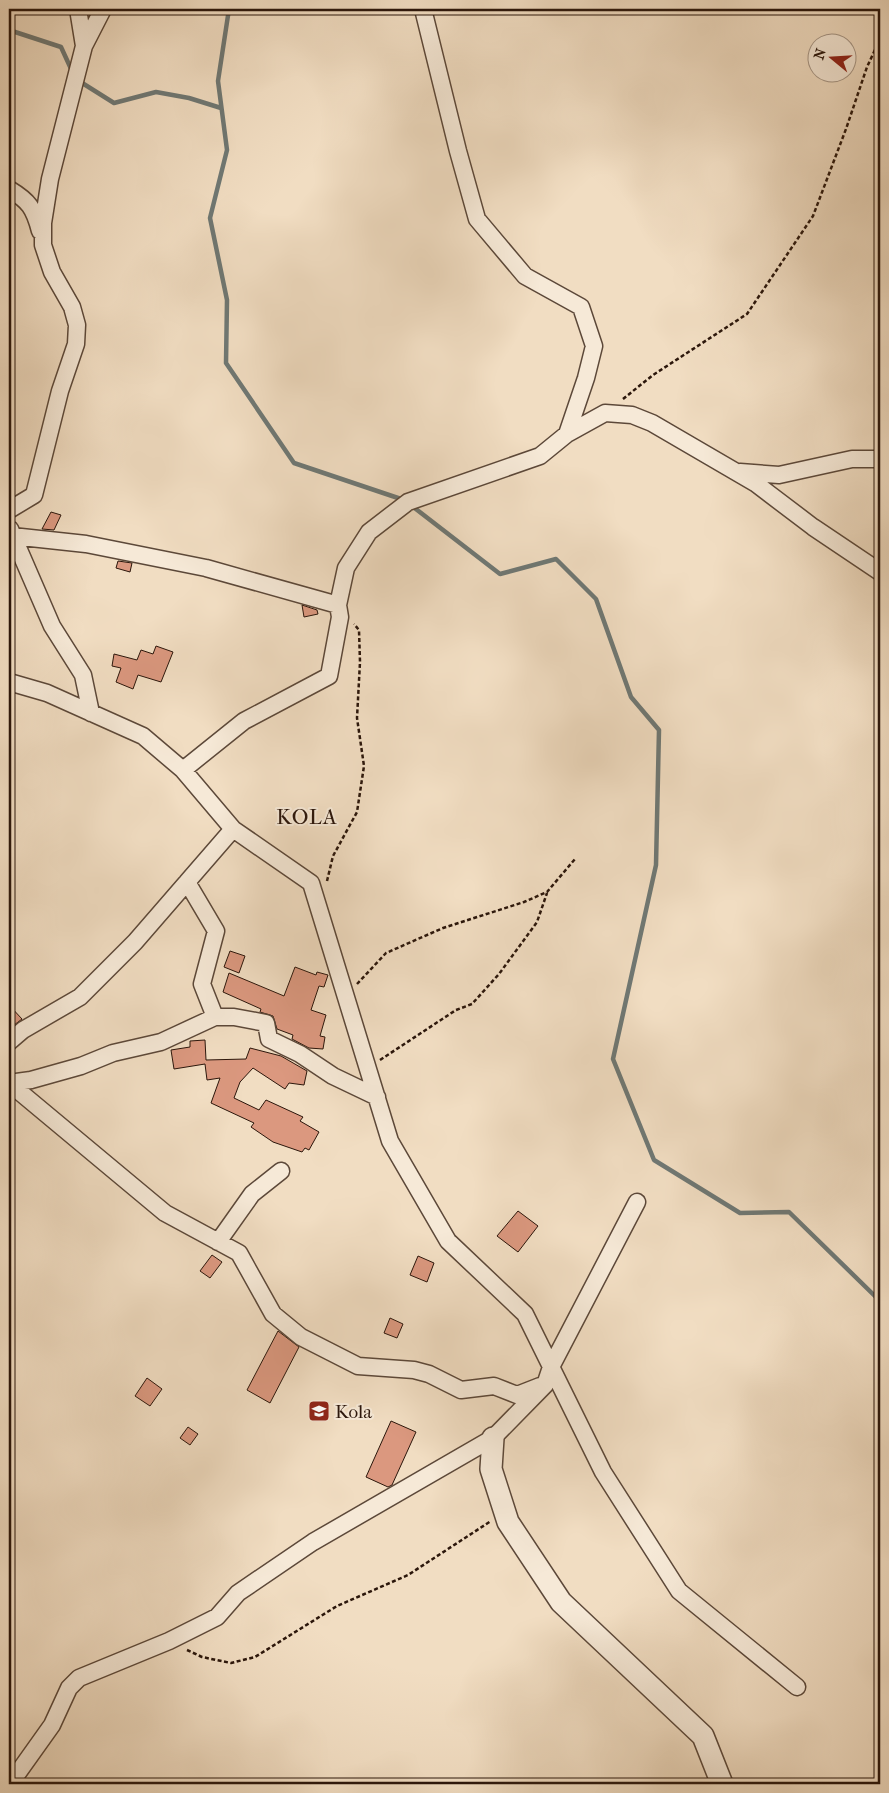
<svg xmlns="http://www.w3.org/2000/svg" width="889" height="1793" font-family="'IM FELL French Canon',serif">
<rect width="100%" height="100%" fill="#f1ddc2"/>
<filter id="stains"><feTurbulence type="fractalNoise" baseFrequency=".004" numOctaves="4"/><feColorMatrix values="0 0 0 0 .2 0 0 0 0 .09 0 0 0 0 .02 0 0 0 .5 -.17"/></filter>
<radialGradient id="worn" r=".72"><stop offset=".6" stop-color="#630" stop-opacity="0"/><stop offset="1" stop-color="#630" stop-opacity=".3"/></radialGradient>
<g fill="none" stroke-linecap="round" stroke-linejoin="round">
<path stroke="#6f7874" stroke-width="4.5" d="M229 9 218 81 227 150 210 218 227 300 226 363 294 463 404 500
M9 30 61 47 72 71
M79 81 114 103 156 92 189 98 221 108
M412 506 500 574 556 559 596 599 631 697 659 730 656 865 613 1059 654 1160 740 1213 789 1212 880 1301"/>
</g>
<path fill="#db987f" stroke="#2b160b" d="M51 512 61 515 54 530 42 529Z
M118 561 132 563 130 572 116 568Z
M302 605 317 610 318 614 304 617Z
M156 646 173 652 161 682 138 675 133 689 116 682 121 668 112 666 114 654 137 660 141 650 153 654Z
M230 951 245 956 239 973 224 967Z
M295 967 316 975 317 972 328 975 324 987 319 986 311 1010 326 1015 320 1036 325 1037 323 1049 309 1048 292 1039 293 1035 277 1029 273 1016 260 1012 261 1009 223 992 229 973 284 996Z
M9 1005 22 1019 9 1029Z
M205 1040 206 1060 246 1059 250 1048 281 1056 307 1071 304 1085 289 1083 285 1089 253 1068 240 1082 234 1098 259 1110 266 1100 303 1117 300 1121 319 1132 309 1150 305 1148 302 1152 273 1142 251 1127 254 1123 211 1103 220 1078 207 1080 205 1064 174 1069 171 1050 190 1047V1041Z
M518 1211 538 1226 518 1252 497 1236Z
M212 1255 222 1262 210 1278 200 1271Z
M418 1256 434 1263 427 1282 410 1275Z
M390 1318 403 1324 397 1338 384 1333Z
M278 1331 299 1347 270 1403 247 1390Z
M147 1378 162 1389 150 1406 135 1396Z
M391 1421 416 1432 392 1485 388 1487 366 1477Z
M188 1427 198 1434 190 1445 180 1438Z"/>
<g fill="none" stroke-linecap="round" stroke-linejoin="round">
<g stroke="#5c4839" stroke-width="19">
<path id="minor" d="M78 9 84 46
M9 189C29 201 34 208 40 231
M567 434 605 413 632 415 652 423 755 483 813 527 880 572
M740 472 779 475 852 459H880
M9 510 34 495 60 391 76 344 77 325 72 307 52 272 43 245V223L50 179 84 46 103 9
M10 529 52 626 83 675 91 713
M12 536 86 544 206 568 338 605
M9 682 47 693 143 736 183 770 233 829 311 883 390 1141 448 1241 525 1314 603 1472 679 1591 797 1687
M183 770 244 721 329 676 340 617 338 605 346 568 369 532 408 502 540 456 567 434 586 378 594 346 581 307 525 276 477 219 458 151 423 9
M187 882 216 931 202 984 215 1017H234L266 1023 269 1039 300 1054 333 1076 377 1097
M9 1042 23 1030 80 997 135 942 233 829
M9 1083 165 1213 239 1253 273 1314 301 1337 358 1366 414 1370 429 1374 461 1390 494 1386 517 1395 540 1386
M9 1083 31 1080 81 1066 113 1053 161 1042 215 1017
M218 1242 252 1194 281 1171
M10 1784 52 1725 69 1688 79 1678 169 1641 217 1617 238 1593 313 1542 493 1438 545 1385 551 1367 637 1202"/>
</g>
<g stroke="#5c4839" stroke-width="24">
<path id="tertiary" d="M493 1438 491 1469 508 1522 561 1602 703 1736 722 1784"/>
</g>
<path stroke="#2b160b" stroke-width="2.5" stroke-dasharray="4 2.5" stroke-linecap="butt" d="M623 399 653 375 747 314 813 216 846 129 867 67 880 39
M327 881 333 856 357 812 364 766 357 718 360 662 359 630 354 624
M357 984 386 953 443 928 524 902 547 892 575 859
M380 1060 456 1010 472 1004 499 974 537 922 547 893
M187 1650 202 1657 231 1663 255 1657 337 1606 408 1575 491 1521"/>
<use href="#minor" stroke="#f6e9d7" stroke-width="16"/>
<use href="#tertiary" stroke="#f6e9d7" stroke-width="21"/>
</g>
<defs>
<g id="school-square" transform="scale(1.125)"><rect x="-9" y="-9" width="18" height="18" rx="4" fill="#8f2418" stroke="#f6e9d7"/><path d="M0-5L7-2L0 1L-7-2ZM-4 1L0 2.5L4 1V4Q0 6-4 4Z" fill="#fff"/></g>
</defs>
<g fill-rule="evenodd">
<use href="#school-square" x="319" y="1411"/>
</g>
<g text-anchor="middle" stroke-width="4" stroke-linejoin="round" paint-order="stroke">
<g font-size="19" fill="#2b160b" stroke="#f6e9d7" text-anchor="start">
<text x="335" y="1418">Kola</text>
</g>
<g font-size="21" letter-spacing="1" fill="#2b160b" stroke="#f6e9d7">
<text x="307" y="824">KOLA</text>
</g>
</g>
<rect width="889" height="1793" fill="none" stroke="#f1ddc2" stroke-width="30"/>
<rect x="10" y="10" width="869" height="1773" fill="none" stroke="#2b160b" stroke-width="2.5"/>
<rect x="15" y="15" width="859" height="1763" fill="none" stroke="#2b160b"/>
<g transform="translate(832 58) rotate(288)"><circle r="24" fill="#f6e9d7" stroke="#a59585"/>
<path d="M0-4L9 19L0 12L-9 19Z" fill="#8f2418"/>
<text y="-8" font-size="14" font-weight="bold" text-anchor="middle" fill="#2b160b">N</text>
</g>
<rect width="100%" height="100%" filter="url(#stains)"/>
<rect width="100%" height="100%" fill="url(#worn)"/>
</svg>
